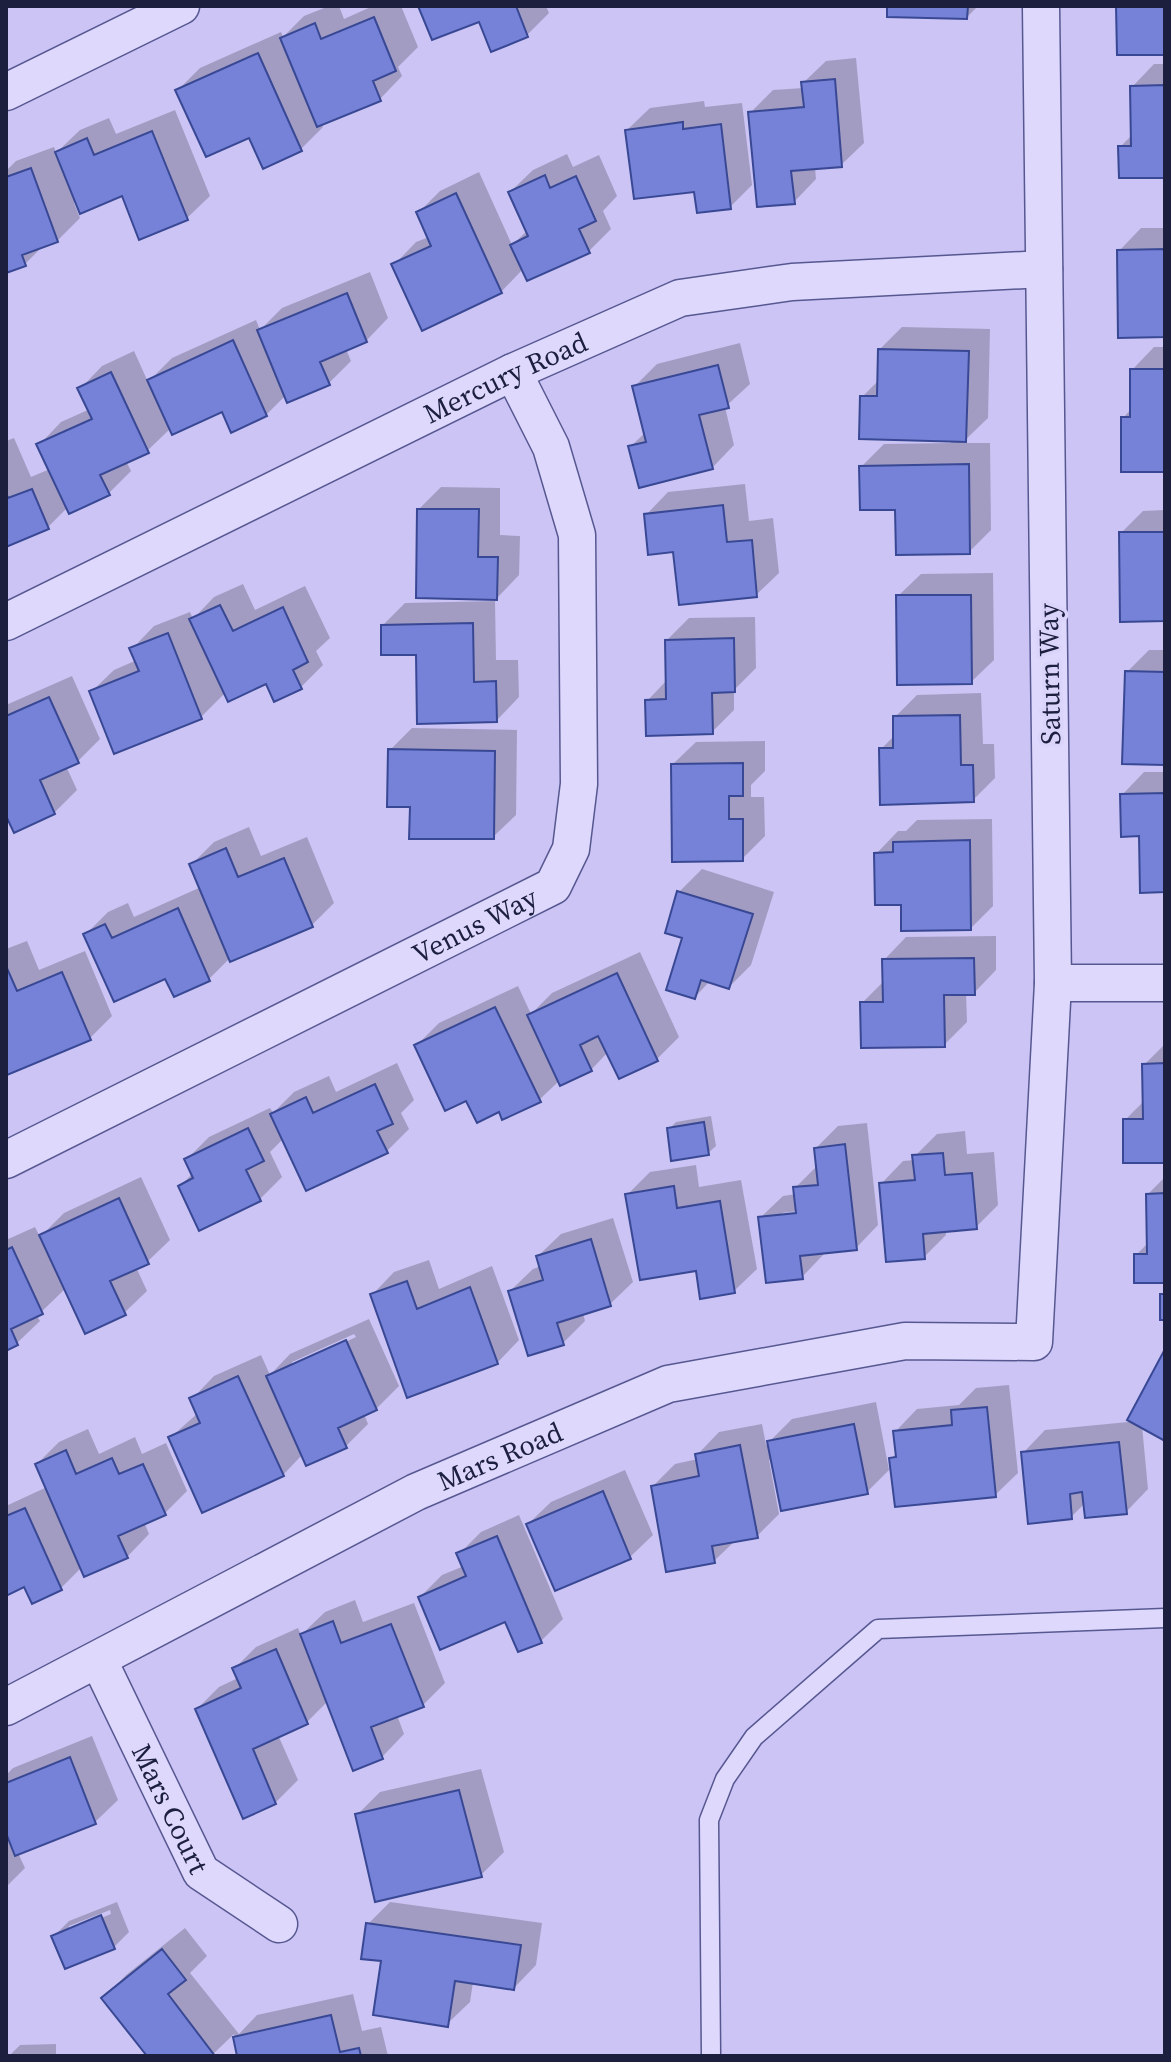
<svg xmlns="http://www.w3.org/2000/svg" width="1171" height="2062" font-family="'Source Serif 4',serif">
<rect width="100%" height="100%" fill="#cbc4f4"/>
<path fill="#0003" fill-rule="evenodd" d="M329 6H339L344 19 373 6H401L418 47 398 67 402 76 380 99 321 123 323 127 300 150 251 135 178 90 200 68 281 32 283 37 304 16Z
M420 6H546L549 13 527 35 480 19Z
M889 6H978L967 17Z
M856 58 864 143 841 165 815 167 816 179 794 202 750 113 773 90 804 88 803 83 826 61Z
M1154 64H1165V176L1120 147 1132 135V87Z
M704 101 705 107 742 103 752 185 730 207 696 190 627 130 650 108Z
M175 110 210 196 187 218 140 238 123 194 77 202 74 203 80 218 57 241 44 245 25 264 6 271V171L16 161 54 147 56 153 80 130 109 118 116 134Z
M567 154 573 167 599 155 617 196 603 211 611 229 589 251 523 269 501 292 394 265 416 242 429 237 418 213 440 191 479 172 512 245 528 230 510 192 533 170Z
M1141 228H1165V335L1119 251Z
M370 272 388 318 366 341 346 349 351 361 329 383 286 395 266 415 223 410 171 428 147 451 126 461 131 471 109 493 68 507 48 527 6 545V441L14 438 31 477 50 469 39 445 61 422 90 409 80 389 102 366 134 351 148 382 172 358 256 320 260 330 282 308Z
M902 327 990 329 988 418 962 443H990L991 530 969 552 897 508 861 467 884 444 951 443V440L862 397 879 380 880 349Z
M740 343 750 384 725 407 734 445 712 468 630 447 646 432 634 387 657 364Z
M1154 347H1165V470L1123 418 1132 408V370Z
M745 484 749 521 773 518 779 573 756 595 675 550 646 515 668 492Z
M441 487 500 488V535L520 536 519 575 497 598 419 509Z
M1165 510V619L1121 533 1143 511Z
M993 573 994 660 971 682 898 596 921 574Z
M243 584 255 610 305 586 330 638 316 651 323 665 300 688 267 682 226 692 201 717 91 692 114 670 137 660 132 649 154 626 190 612 193 619 214 597Z
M495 601 496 660H518L519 697 497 720 383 625 405 603Z
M755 617 756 668 734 690V710L712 732 647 701 667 680V640L689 618Z
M1149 650H1165V760L1163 763 1127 672Z
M72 676 100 739 78 761 66 766 77 790 54 813 6 811V705Z
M981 693 983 744H994L995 778 973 800 881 749 895 735V717L917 695Z
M412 728 517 730 516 815 493 837 412 805 390 750Z
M765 741V771L751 785V797H764L765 836 742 859 673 764 696 742Z
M1144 772H1165V890L1122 795Z
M992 819 993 906 971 928 903 903 876 854 898 831H906L917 820Z
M249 827 261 856 307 837 334 903 312 925 230 958 209 979 166 976 86 934 108 912 128 903 134 917 201 887 192 864 214 842Z
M702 869 774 892 751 965 729 987 710 981 695 997 679 892Z
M996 936V970L974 993H966L967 1022 944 1045 862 1003 884 981V960L906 937Z
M27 941 39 970 85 951 112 1016 90 1038 8 1073 6 1067V949Z
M640 952 679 1037 657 1059 608 1052 591 1070 559 1081 539 1100 500 1110 467 1098 417 1045 439 1023 518 986 531 1014 552 993Z
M1165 1044V1161L1125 1120 1145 1100 1144 1065Z
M397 1063 414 1100 401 1113 409 1129 387 1151 283 1139 270 1152 282 1177 260 1199 180 1186 193 1173 187 1159 209 1137 270 1108 273 1113 294 1092 329 1076 336 1092Z
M711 1116 716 1146 708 1153 669 1129 676 1122Z
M867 1123 878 1225 856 1248 824 1251V1254L802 1277 760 1218 783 1196 796 1194 795 1188 818 1165 816 1148 838 1126ZM806 1210V1214L782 1217V1213Z
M965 1131 967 1154 994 1152 998 1205 976 1227 946 1230V1235L924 1257 881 1184 903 1161 915 1160V1156L937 1134Z
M696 1165 699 1187 741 1180 757 1269 734 1291 698 1269 627 1195 650 1172Z
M141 1177 170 1240 147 1262 136 1267 147 1291 124 1313 66 1288 37 1316 40 1321 17 1343 6 1349V1240L35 1227 40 1237 64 1213Z
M1163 1179H1165V1281L1136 1255 1149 1242 1148 1194Z
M613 1218 633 1282 610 1304 583 1313 585 1321 563 1343 510 1291 533 1269 541 1266 538 1256 561 1234Z
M429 1260 439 1289 492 1266 519 1340 497 1363 372 1295 394 1272Z
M369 1319 399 1386 376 1409 364 1414 368 1424 346 1446 303 1454 283 1475 171 1437 198 1413 192 1399 214 1376 261 1355 270 1375 290 1354ZM354 1334 356 1337 292 1367V1362Z
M1165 1354V1439L1142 1426 1148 1489 1126 1512 1085 1503 1071 1517 1023 1453 1045 1430 1128 1422Z
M1009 1385 1018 1473 995 1495 892 1458 897 1453 895 1432 917 1409 959 1405 976 1388Z
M876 1402 889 1470 867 1492 769 1460 779 1514 757 1536 736 1540 714 1561 653 1486 675 1464 698 1459 697 1455 719 1432 762 1424 766 1445 792 1419Z
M88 1429 99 1454 135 1437 142 1454 166 1443 187 1491 165 1513 144 1522 149 1534 127 1557 82 1567 61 1588 25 1585 6 1593V1506L47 1487 37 1464 59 1442Z
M625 1470 653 1535 630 1557 556 1589 528 1524 551 1502Z
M519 1515 563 1619 541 1641 506 1619 420 1597 442 1575 464 1566 459 1554 481 1532Z
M355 1600 363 1622 414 1603 445 1683 423 1705 397 1715 404 1734 382 1757 328 1701 307 1722 278 1735 298 1780 275 1803 197 1709 219 1687 238 1678 234 1669 256 1647 298 1628 301 1635 325 1612Z
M92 1736 118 1800 95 1822 18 1853 25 1868 6 1887V1775L13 1768Z
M481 1769 504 1852 481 1875 357 1815 380 1792Z
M117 1902 129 1932 114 1947 54 1936 69 1921ZM110 1910 111 1914 69 1931V1926Z
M390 1902 542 1923 536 1965 514 1988 473 1982 470 2002 447 2024 384 1960 368 1924Z
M185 1928 207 1956 190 1973 239 2034 257 2015 353 1994 362 2031 381 2027 388 2056H239L234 2034 211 2056H150L104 1998 126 1975Z
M56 2044V2056H9L20 2045Z"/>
<path fill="#7582d7" stroke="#394894" stroke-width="2" d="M418 6H516L528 37 491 52 479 22 432 40Z
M887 6H968L967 19 887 17Z
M1116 6H1165V55H1117Z
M374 17 396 71 373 81 381 101 317 127 280 38 315 23 321 39Z
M258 53 302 151 263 169 249 138 206 157 175 90Z
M835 79 842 167 791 171 795 204 757 207 748 112 804 107 801 82Z
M1165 85V178H1119L1118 146H1131L1130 86Z
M683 122V129L721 124 731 209 697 213 694 192 634 199 625 130Z
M152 131 188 220 139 240 122 196 80 214 55 152 87 138 94 155Z
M31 168 58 242 22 255 26 266 6 273V177Z
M545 175 550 188 576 176 596 221 579 229 590 253 527 281 510 245 528 236 508 192Z
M456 193 502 293 422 331 391 264 431 246 416 212Z
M1165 249V337L1118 338 1117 250Z
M347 293 367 342 320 362 330 385 287 403 257 330Z
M233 340 267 416 231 433 222 412 172 435 147 380Z
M878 349 969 351 966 442 859 439 860 396H877Z
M718 365 729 408 699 415 713 469 639 488 628 446 646 442 632 386Z
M1130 369H1165V486V472H1121V417H1130Z
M111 372 149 453 100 475 110 495 69 514 36 444 92 419 77 388Z
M969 464 970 554 896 555 895 510H860L859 466Z
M32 489 49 529 6 547V493L8 498Z
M723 505 727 542 752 540 757 597 679 605 673 552 648 555 644 514Z
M417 509H479L478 557H498L497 600 416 598Z
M1119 532H1165V621L1120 622Z
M896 595H971L972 684 897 685Z
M220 605 233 631 283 607 308 662 293 670 302 689 274 702 266 684 228 702 189 619Z
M473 623 474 682 496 681 497 722 417 724 416 655H381V625Z
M168 633 202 719 114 754 89 691 139 671 129 648Z
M734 638 735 692 712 693 713 734 646 736 645 700 666 699 665 640Z
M1125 671 1165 672 1164 765 1122 764Z
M49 697 79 763 40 780 55 814 14 833 6 816V716Z
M960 715 961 765H973L974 802 880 805 879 748H893V716Z
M388 749 495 751 494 839H409L410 807H387Z
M743 763V796H729V819H743V861L672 862 671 764Z
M1165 793V892L1140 893 1139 836 1121 837 1120 794Z
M970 840 971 930 901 931V905H875L874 853 893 852V842Z
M226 848 238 877 284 858 313 927 230 962 189 864Z
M677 891 753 914 729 989 701 980 695 999 666 990 682 938 665 933Z
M178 908 210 981 174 997 165 979 114 1002 83 934 105 924 112 938Z
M974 958 975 995H944L945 1047 861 1048 860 1002H883L882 959Z
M6 966 17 991 62 972 91 1040 7 1075Z
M617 973 658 1061 619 1079 598 1036 580 1045 592 1071 560 1086 527 1015Z
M495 1007 541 1102 502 1120 499 1112 477 1123 466 1101 445 1111 414 1045Z
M1165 1063V1163H1123V1119H1143L1142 1064Z
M375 1084 393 1124 377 1131 388 1153 306 1191 270 1114 306 1097 313 1113Z
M704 1122 709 1155 671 1161 667 1128Z
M248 1128 264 1161 246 1170 261 1201 199 1231 178 1186 193 1178 184 1159Z
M845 1144 857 1250 800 1256 803 1279 766 1283 758 1217 796 1213 793 1187 818 1185 814 1148Z
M943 1153 945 1175 972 1173 977 1229 923 1234 925 1259 886 1262 879 1183 915 1180 912 1155Z
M674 1186 677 1208 720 1201 735 1293 700 1299 696 1271 640 1280 625 1194Z
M1165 1193V1283H1134V1254H1147L1146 1194Z
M119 1198 149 1264 110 1281 126 1315 85 1334 39 1235Z
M591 1239 611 1306 557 1323 564 1345 528 1356 508 1291 543 1280 536 1256Z
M12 1247 43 1314 11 1329 18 1345 6 1351V1250Z
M407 1281 417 1309 470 1287 498 1364 407 1398 370 1294Z
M1160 1294H1165V1320H1160Z
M346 1340 377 1410 338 1428 347 1448 306 1466 266 1376Z
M1165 1349V1441L1127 1420Z
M238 1376 284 1476 202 1513 168 1437 200 1423 189 1398Z
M987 1407 996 1497 895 1507 889 1458 896 1457 893 1431 952 1425 951 1410Z
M854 1424 868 1494 781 1511 767 1441Z
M1119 1442 1127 1514 1085 1518 1082 1492 1070 1494 1072 1519 1028 1524 1021 1452Z
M740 1445 758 1538 712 1546 715 1563 666 1572 651 1486 699 1476 695 1454Z
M66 1450 76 1474 112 1458 119 1474 143 1464 166 1515 118 1536 128 1558 84 1577 35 1464Z
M603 1491 631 1559 555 1591 526 1524Z
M25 1508 62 1590 32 1604 24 1587 6 1596V1516Z
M497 1536 542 1643 518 1652 505 1622 440 1650 418 1597 466 1576 456 1553Z
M333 1621 341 1643 391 1624 424 1707 371 1727 383 1759 353 1771 300 1634Z
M276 1649 308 1724 253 1749 276 1804 243 1819 195 1709 241 1688 232 1668Z
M70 1757 96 1824 15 1856 6 1833V1783Z
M459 1790 482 1877 375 1902 355 1814Z
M101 1915 115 1949 65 1969 51 1936Z
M366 1923 521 1945 514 1990 455 1981 448 2027 373 2015 381 1961 361 1959Z
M162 1949 186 1980 168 1994 215 2056H147L101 1998Z
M331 2015 340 2052 359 2048 361 2056H237L233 2037Z"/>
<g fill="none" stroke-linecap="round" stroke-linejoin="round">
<g stroke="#575891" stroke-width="21">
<path id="service" d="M711 2056 709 1820 725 1779 754 1737 878 1629 1165 1618"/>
</g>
<g stroke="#575891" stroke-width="39">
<g id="minor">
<path d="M6 92 181 6"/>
<path id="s1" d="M6 622 513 372 680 298 792 282 1044 269"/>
<path d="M1053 983H1165"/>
<path id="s2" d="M6 1160 553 886 571 849 579 784 577 535 551 447 513 372"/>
<path id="s3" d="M99 1661 201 1872 279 1924"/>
<path id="s4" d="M6 1707 416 1492 668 1384 905 1341 1034 1342 1053 983 1041 6"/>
</g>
</g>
<use href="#service" stroke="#ded8fd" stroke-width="18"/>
<use href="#minor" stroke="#ded8fd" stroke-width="36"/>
</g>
<g text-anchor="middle" stroke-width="7" stroke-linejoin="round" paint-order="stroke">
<g font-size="28" fill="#1d1f3f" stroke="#dad4fa">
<text dy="10" stroke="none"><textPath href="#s1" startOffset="556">Mercury Road</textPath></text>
<text transform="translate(1049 674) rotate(-91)" y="10">Saturn Way</text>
<text dy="10" stroke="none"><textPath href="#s2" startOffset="524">Venus Way</textPath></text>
<text dy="10" stroke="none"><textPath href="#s4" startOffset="554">Mars Road</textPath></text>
<text dy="10" stroke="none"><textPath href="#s3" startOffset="164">Mars Court</textPath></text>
</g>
</g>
<rect width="1171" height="2062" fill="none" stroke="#1d1f3f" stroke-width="16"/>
</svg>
